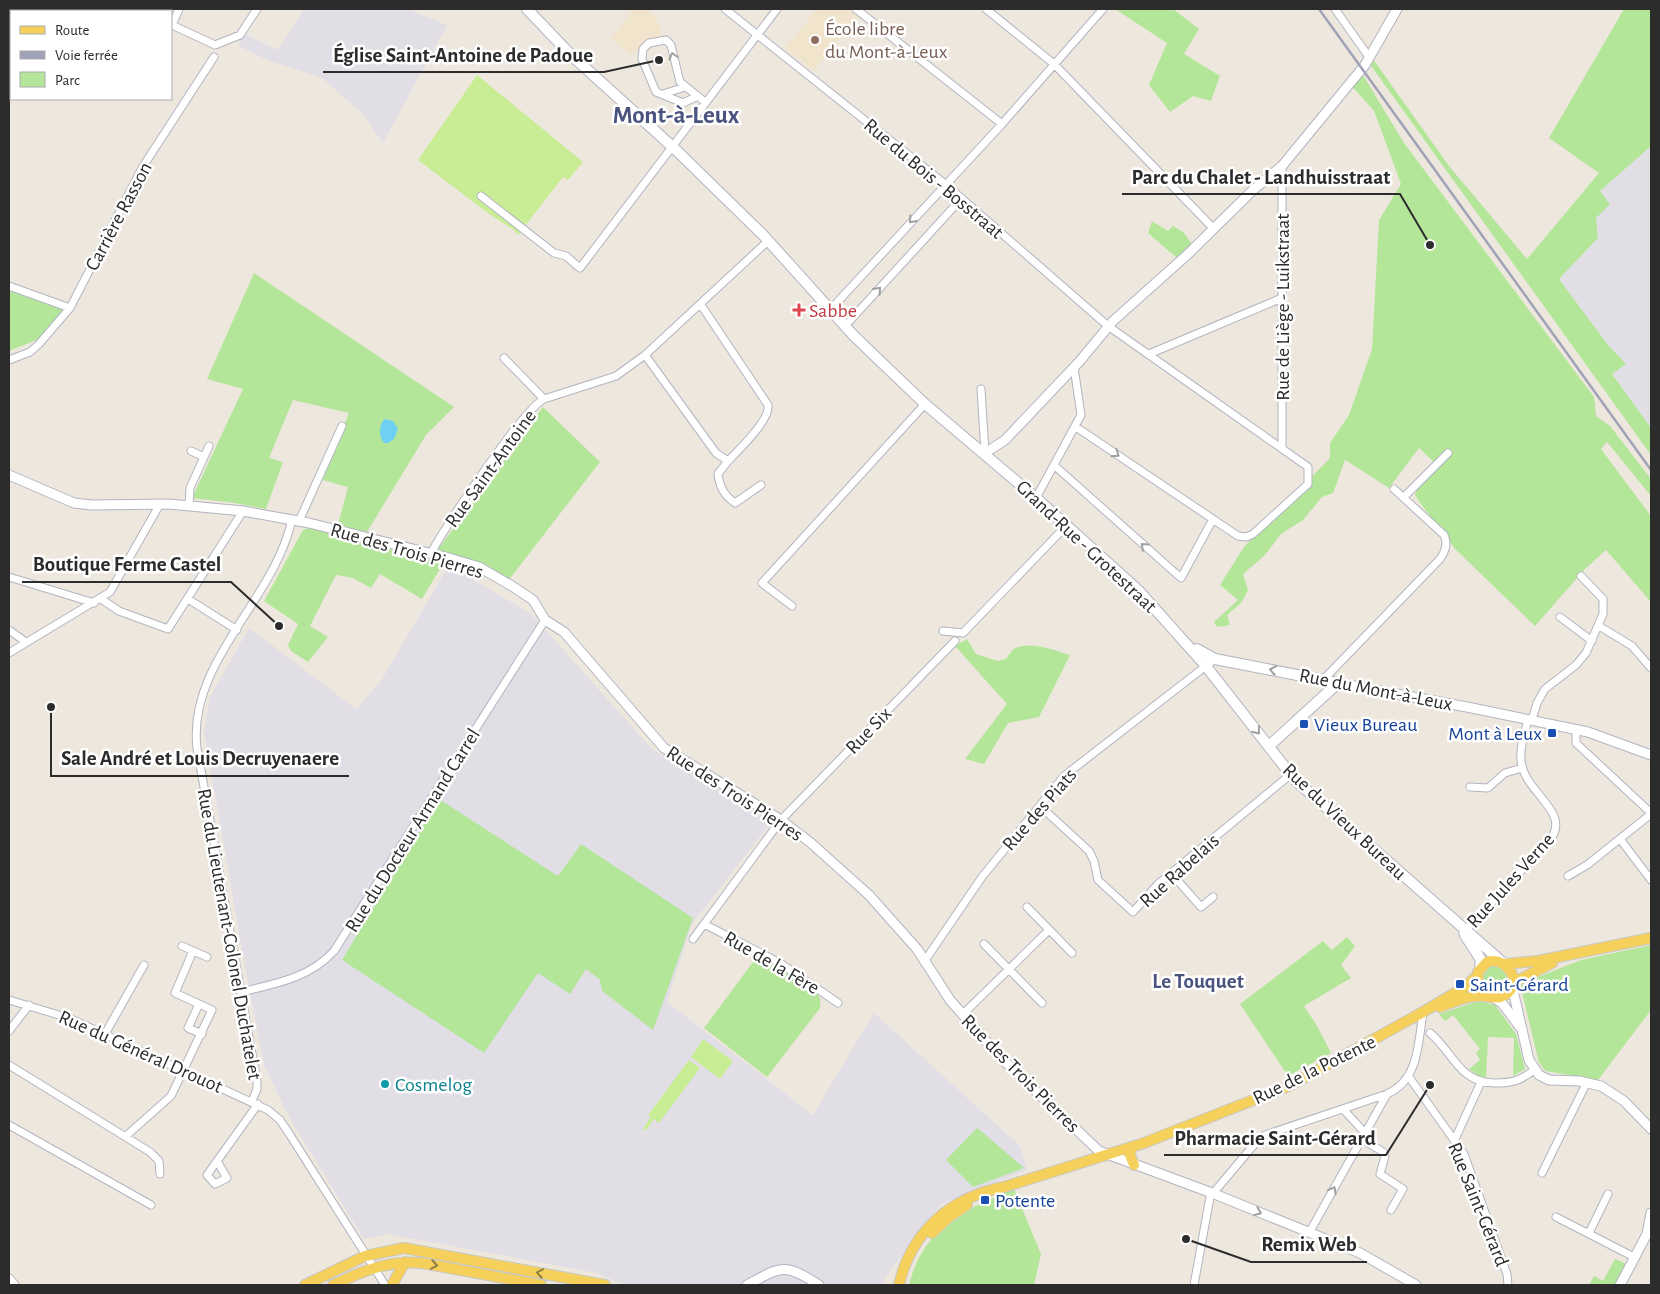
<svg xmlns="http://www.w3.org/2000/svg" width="1660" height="1294" font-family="'Alegreya Sans',sans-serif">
<rect width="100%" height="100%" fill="#eee7de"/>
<path fill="#e1dee6" d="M304 9H407L447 25 383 143 363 114 321 77 269 61 239 46 240 35H247L278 50Z
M1651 146V428L1612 373 1625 363 1608 345 1559 279 1598 238 1596 218 1600 191Z
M449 565 531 614 652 749 772 821 692 924 667 1002 813 1115 874 1013 1020 1146 1027 1170 941 1204 884 1279 883 1285H624L597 1273 388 1234 364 1239 290 1119 264 1065 245 966 204 732 210 697 249 628 356 709 381 681Z"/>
<path fill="#f0e4cd" d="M634 9H647L657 18 662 36 641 46 631 56 611 38Z
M817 9H848L858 16 814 71 785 48Z"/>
<path fill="#b3e699" d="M1115 9H1173L1199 29 1184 54 1220 76 1211 101 1193 96 1170 112 1149 85 1167 43Z
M1624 9H1651V146L1600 191 1610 204 1596 218 1598 238 1559 279 1608 345 1626 364 1612 374 1651 428V455L1369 63 1373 59 1449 166 1527 259 1599 173 1549 138Z
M1363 75 1404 143 1594 397 1596 416 1610 426 1651 479V496L1607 442 1601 449 1651 516V602L1606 550 1586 568 1535 626 1455 549 1421 504 1415 495 1417 488 1434 462 1419 448 1389 488 1345 460 1333 493 1322 497 1303 520 1281 534 1265 555 1243 574 1248 590 1242 602 1227 615 1230 625 1217 627 1214 622 1238 600 1220 585 1244 547 1330 458V443L1349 415 1372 349 1379 220 1401 184 1374 111 1352 86Z
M1152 221 1168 231 1173 226 1183 232 1193 245 1178 259 1148 233Z
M254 273 454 407 426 435 367 532 338 525 348 487 323 480 349 413 293 400 269 458 283 462 266 509 235 503 192 498 243 389 207 379Z
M9 290 63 310 39 339 9 351Z
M543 407 600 462 508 581 436 552Z
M309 528 442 561 441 567 422 599 380 574 371 588 353 578 336 575 310 626 328 637 308 662 291 651 288 645 298 624 264 601 303 530Z
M967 639 976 654 998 661 1006 659C1009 655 1012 649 1016 648 1032 641 1055 651 1070 655L1039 717 1008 723 984 764 965 759 1007 704 955 646Z
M439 799 558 876 581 844 693 918 653 1030 602 991 600 980 586 969 570 994 538 973 484 1053 342 960Z
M1347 937 1355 946 1341 965 1351 978 1304 1006 1317 1026 1331 1053 1288 1076 1240 1004 1323 941 1332 950Z
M1651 945V1010L1598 1080 1546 1071 1539 1063 1520 984 1581 960Z
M756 958C772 966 809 982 819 996 821 999 820 1004 820 1008L767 1077 704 1028Z
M1482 979a13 13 0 1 1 26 0a13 13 0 1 1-26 0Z
M1478 1001 1495 1005 1516 1034 1525 1069 1513 1076 1514 1038 1488 1037 1486 1078 1480 1077 1469 1069 1480 1060 1476 1053 1480 1049 1453 1015 1445 1021 1439 1014Z
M977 1128 981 1131 1024 1168 973 1187 946 1160Z
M1014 1189 1041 1254 1034 1285H909C923 1228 964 1210 1014 1189Z
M1615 1259 1626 1264 1615 1285H1589L1594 1276 1603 1281Z"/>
<path fill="#c8ed94" d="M477 75 583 162 568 180 563 177 518 235 514 230 492 216 418 160Z
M703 1039 733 1061 720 1079 691 1057Z
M689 1060 700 1068 659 1123 654 1119 647 1129 642 1130 651 1117 648 1115Z"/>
<path fill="#6ed0f3" d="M385 419 393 421 398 429 394 439 388 443H384C378 436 379 424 385 419Z"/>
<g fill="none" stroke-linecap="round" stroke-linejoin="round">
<g stroke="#b2b4c0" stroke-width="9">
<path id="minor" d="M179 9 172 25 215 45 240 35 257 9
M725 9 945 184 1108 326 1308 467V484L1253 534 1246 537 1238 536 1076 427
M856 9 1002 124
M986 9 1054 64 1214 229
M1335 9 1369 57
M663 94 685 87
M696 97 683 103 656 92 642 59 643 49 649 43 666 40 671 45 680 82 705 102
M481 196 554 253 566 256 580 268 777 9
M9 286 70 308
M831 309 1002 124 1103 9
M845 326 962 198
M1149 354 1282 298
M645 355 716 453 728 461C738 451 771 419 768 405L701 305
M504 358 544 399
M9 360 30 352 39 344 70 308 142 168 214 57
M981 389 985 453
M1282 447V166
M191 451 204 457
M728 461 718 474C720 488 724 495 735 503L761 485
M1055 466 1181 578 1213 519
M1404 497 1448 453
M1036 498 1081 415 1074 367
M189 505 190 488 209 446
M299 521 342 426
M431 553C446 526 522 410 544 399L616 376 645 355 768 241
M9 577 94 603
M101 599 119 611 168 629 243 511
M188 599 237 630
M792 606 762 583 925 404
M1560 617 1592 641
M1599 626 1632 646 1651 668
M9 630 26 642
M943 631 963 633 1067 525
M9 653 110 592 160 504
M1323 680 1440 559C1445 552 1448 543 1444 535L1394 489
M1532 720 1537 703 1545 689 1576 665 1586 653 1603 614V599L1581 576
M1576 730V743L1651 813
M1470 787 1488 788 1505 773 1522 768
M1040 806 1089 851 1094 861 1098 880 1133 912 1158 884 1290 775
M1620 839 1651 880
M1171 873 1201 907 1213 897
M1568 876 1587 865 1651 814
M1027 907 1072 953
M704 924 780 963 838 1003
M1463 933 1550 840C1571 813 1529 795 1522 766 1518 751 1525 733 1528 719
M693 939 781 820 955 641
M984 944 1042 1003
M182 946 207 957
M924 962 982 877 1064 776 1215 659
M241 992C274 984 310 978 334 951L545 620
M9 1000 69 1018 268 1110 280 1120 290 1135 385 1285
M199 1004 188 1028 202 1034
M963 1014 1049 930
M9 1031 29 1005
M1430 1033C1454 1053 1459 1083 1495 1083 1512 1083 1520 1081 1534 1070
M105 1034 144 965
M9 1065 150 1152 159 1161 160 1174
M1409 1077 1464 1154 1507 1274 1508 1285
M252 1101 257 1089V1082L197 748C187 662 275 600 292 519
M1343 1109 1365 1133
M9 1125 151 1205
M126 1136 171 1096 212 1010 175 993 193 951
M1362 1139 1383 1152 1385 1156 1380 1174 1403 1189 1391 1210
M1455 1139 1481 1082
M217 1161 227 1178 215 1184 207 1175 258 1104
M1542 1173 1587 1082
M1556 1217 1634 1257
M1309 1233 1387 1094
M1589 1233 1608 1194
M1194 1285 1210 1197 1258 1140 1265 1135 1387 1094C1419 1080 1418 1044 1423 1012"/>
</g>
<g stroke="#b2b4c0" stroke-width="11">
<path id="tertiary" d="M985 453 1005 440 1079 362 1113 321 1187 255 1253 190 1282 166 1365 65 1397 9
M9 475 74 503 92 505 169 504 243 511 309 523 449 558 479 567 512 586 533 600 545 620 564 632 664 748 781 820 811 843 869 895 917 949 950 1000 1000 1057 1099 1151 1212 1193 1360 1253 1416 1285
M1338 683 1472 708 1588 732 1651 755
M1512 986 1529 1060 1539 1075 1549 1080 1579 1081 1601 1086 1624 1101 1651 1129
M1492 997 1502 1003 1520 1027
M9 1279 14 1285
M747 1285C782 1266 784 1263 819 1285
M1620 1285 1647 1234 1651 1213"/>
</g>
<g stroke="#b2b4c0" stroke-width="12">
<path id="secondary" d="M527 9 570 54 676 150 764 236 854 336 925 404 1036 498 1139 591 1205 665 1295 780 1502 962
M1197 649 1215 659 1338 683
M1269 746 1338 683
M1465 935 1481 960 1480 968"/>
</g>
<g stroke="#c8c8c8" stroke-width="12">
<path id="primary" d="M1505 964 1538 961 1651 938
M1513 983 1552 963
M1440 1007C1453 1002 1468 995 1482 996 1490 996 1497 1000 1505 995 1524 982 1507 956 1487 962L1478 972V987L1489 997
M1131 1147 1130 1155 1134 1165
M932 1233 949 1217 967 1205
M305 1285 365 1256 404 1248 605 1285
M333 1285C362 1271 389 1260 422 1263L541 1285
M392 1285 405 1262
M899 1285C911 1232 951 1197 1004 1187L1144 1143 1289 1086 1423 1012 1465 987 1476 977"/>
</g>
<use href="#minor" stroke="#fff" stroke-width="7"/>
<use href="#tertiary" stroke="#fff" stroke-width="9"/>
<use href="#secondary" stroke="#fff" stroke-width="10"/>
<use href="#primary" stroke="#f5d15b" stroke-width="10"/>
<path stroke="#a0a3b7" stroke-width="2.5" d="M1319 9 1651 470"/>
</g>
<defs><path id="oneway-chevron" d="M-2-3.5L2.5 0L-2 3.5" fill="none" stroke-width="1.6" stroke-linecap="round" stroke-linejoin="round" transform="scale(1.25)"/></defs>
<g stroke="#a0a0a0">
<use href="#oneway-chevron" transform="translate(673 56) rotate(-105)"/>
<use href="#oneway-chevron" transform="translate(912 220) rotate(132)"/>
<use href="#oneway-chevron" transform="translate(878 290) rotate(-48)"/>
<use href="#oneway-chevron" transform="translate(1116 454) rotate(34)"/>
<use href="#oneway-chevron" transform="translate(1144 546) rotate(-138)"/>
<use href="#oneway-chevron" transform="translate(1273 670) rotate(-169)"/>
<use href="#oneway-chevron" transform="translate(1257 731) rotate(52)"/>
<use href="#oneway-chevron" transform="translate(1333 1190) rotate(-61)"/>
<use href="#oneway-chevron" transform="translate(1258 1212) rotate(22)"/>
</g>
<g stroke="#907e44">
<use href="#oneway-chevron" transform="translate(434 1265) rotate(10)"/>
<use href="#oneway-chevron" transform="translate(540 1273) rotate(-169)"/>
</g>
<circle fill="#8d6e63" stroke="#fff" stroke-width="2" cx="815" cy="40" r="5"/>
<path fill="#e0444e" stroke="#fff" stroke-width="2" d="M796.5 302.5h5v5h5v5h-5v5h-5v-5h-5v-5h5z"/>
<g fill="#1a4fb4" stroke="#fff" stroke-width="2">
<rect x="1299" y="719" width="10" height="10" rx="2.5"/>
<rect x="1547" y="728" width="10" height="10" rx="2.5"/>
<rect x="1455" y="979" width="10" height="10" rx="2.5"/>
<rect x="980" y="1195" width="10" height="10" rx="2.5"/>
</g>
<circle fill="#0f9aa8" stroke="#fff" stroke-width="2" cx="385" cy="1084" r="5"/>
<g text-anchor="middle" stroke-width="5" stroke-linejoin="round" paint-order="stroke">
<g font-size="20" fill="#785e54" stroke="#fff" text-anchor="start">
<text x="825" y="35">École libre<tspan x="825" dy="23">du Mont-à-Leux</tspan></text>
</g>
<g font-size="20" fill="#2c2c2c" stroke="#fff">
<text transform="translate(934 178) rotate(40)" y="7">Rue du Bois - Bosstraat</text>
<text transform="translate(118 216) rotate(-62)" y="7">Carrière Rasson</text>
<text transform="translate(1282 307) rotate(-90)" y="7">Rue de Liège - Luikstraat</text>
<text transform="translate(490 468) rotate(-54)" y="7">Rue Saint-Antoine</text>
<text transform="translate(1087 546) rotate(43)" y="7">Grand-Rue - Grotestraat</text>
<text transform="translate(407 550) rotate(16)" y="7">Rue des Trois Pierres</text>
<text transform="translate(1376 689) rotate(11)" y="7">Rue du Mont-à-Leux</text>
<text transform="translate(868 730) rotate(-46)" y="7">Rue Six</text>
<text transform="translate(735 793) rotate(33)" y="7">Rue des Trois Pierres</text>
<text transform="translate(1039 809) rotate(-49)" y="7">Rue des Piats</text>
<text transform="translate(1345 821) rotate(43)" y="7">Rue du Vieux Bureau</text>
<text transform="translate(412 830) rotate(-58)" y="7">Rue du Docteur Armand Carrel</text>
<text transform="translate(1179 870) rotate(-42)" y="7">Rue Rabelais</text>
<text transform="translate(1510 880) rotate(-48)" y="7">Rue Jules Verne</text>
<text transform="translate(230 934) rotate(80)" y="7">Rue du Lieutenant-Colonel Duchatelet</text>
<text transform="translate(772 962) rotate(30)" y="7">Rue de la Fère</text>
<text transform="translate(141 1051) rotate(24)" y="7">Rue du Général Drouot</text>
<text transform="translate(1314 1069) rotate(-26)" y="7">Rue de la Potente</text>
<text transform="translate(1021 1073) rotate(45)" y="7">Rue des Trois Pierres</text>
<text transform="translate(1479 1204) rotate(68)" y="7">Rue Saint-Gérard</text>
</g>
<g font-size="20" fill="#be3a42" stroke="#fff" text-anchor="start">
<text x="809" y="317">Sabbe</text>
</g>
<g font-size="20" fill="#164399" stroke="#fff" text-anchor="start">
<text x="1314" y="731">Vieux Bureau</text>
<text x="1542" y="740" text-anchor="end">Mont à Leux</text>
<text x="1470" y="991">Saint-Gérard</text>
<text x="995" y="1207">Potente</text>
</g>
<g font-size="20" fill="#0d838f" stroke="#fff" text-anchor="start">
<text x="395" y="1091">Cosmelog</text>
</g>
<g font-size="21" font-weight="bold" fill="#4a547f" stroke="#fff">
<text x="1198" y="988">Le Touquet</text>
</g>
<g font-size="25" font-weight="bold" fill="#4a547f" stroke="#fff">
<text x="676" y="123">Mont-à-Leux</text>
</g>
</g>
<path fill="none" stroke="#2c2c2c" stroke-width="2" d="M659 60L604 72H323M1430 245L1400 194H1122M279 626L231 582H22M51 707L51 776H349M1430 1085L1386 1155H1164M1186 1239L1251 1262H1367"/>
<g fill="#2c2c2c" stroke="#fff" stroke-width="2">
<circle cx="659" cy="60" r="5"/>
<circle cx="1430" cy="245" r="5"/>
<circle cx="279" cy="626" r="5"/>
<circle cx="51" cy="707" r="5"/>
<circle cx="1430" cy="1085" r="5"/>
<circle cx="1186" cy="1239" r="5"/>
</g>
<g font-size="21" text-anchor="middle" font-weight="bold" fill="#2c2c2c" stroke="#fff" stroke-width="5" stroke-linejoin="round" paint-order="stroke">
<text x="463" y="62">Église Saint-Antoine de Padoue</text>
<text x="1261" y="184">Parc du Chalet - Landhuisstraat</text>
<text x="127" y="571">Boutique Ferme Castel</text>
<text x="200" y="765">Sale André et Louis Decruyenaere</text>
<text x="1275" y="1145">Pharmacie Saint-Gérard</text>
<text x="1309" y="1251">Remix Web</text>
</g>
<rect width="1660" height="1294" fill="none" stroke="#2c2c2c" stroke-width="20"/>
<rect x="10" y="10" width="162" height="90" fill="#ffffff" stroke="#ababab"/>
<rect x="20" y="26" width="25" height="8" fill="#f5d15b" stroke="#ababab"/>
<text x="55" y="35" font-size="15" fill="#2c2c2c">Route</text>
<rect x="20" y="51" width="25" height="8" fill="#a0a3b7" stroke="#ababab"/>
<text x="55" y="60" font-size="15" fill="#2c2c2c">Voie ferrée</text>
<rect x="20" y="72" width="25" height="15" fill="#b3e699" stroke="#ababab"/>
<text x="55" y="85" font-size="15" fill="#2c2c2c">Parc</text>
</svg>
